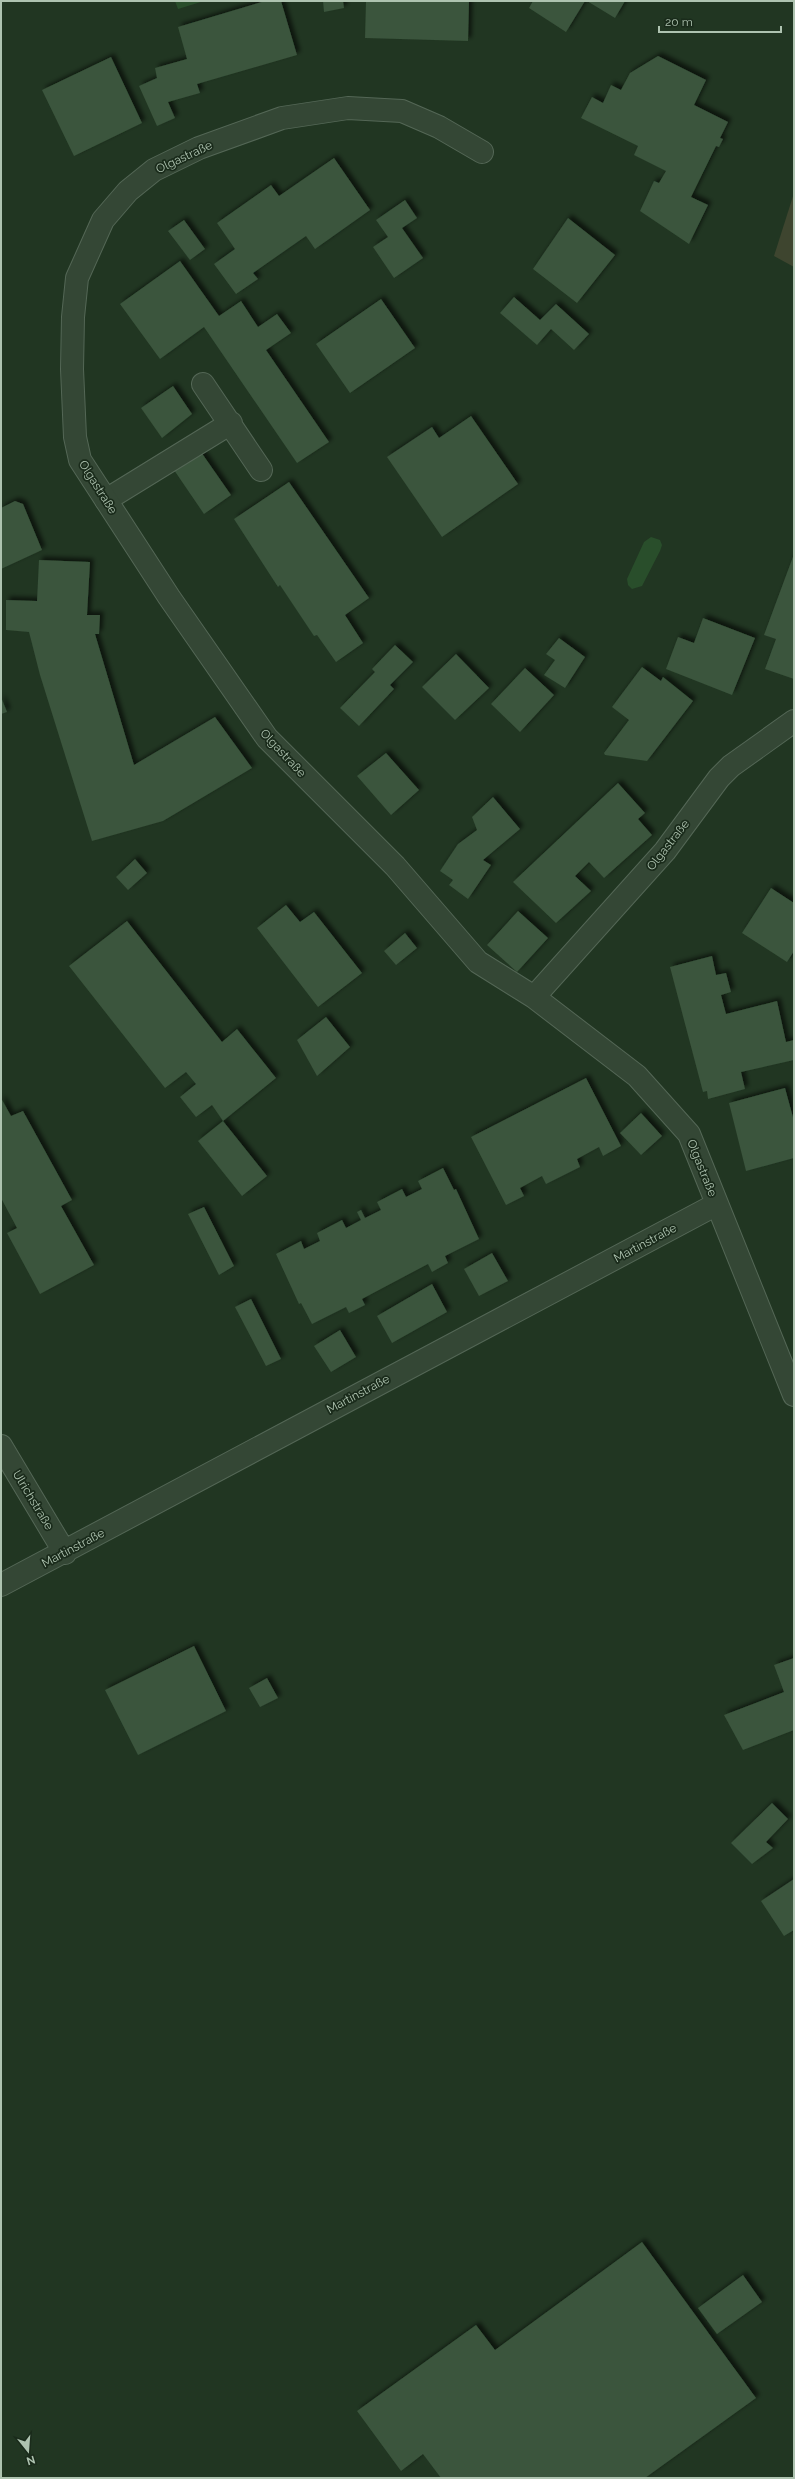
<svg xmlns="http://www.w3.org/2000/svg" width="795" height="2479" font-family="Raleway,sans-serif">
<defs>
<filter id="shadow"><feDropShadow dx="3.5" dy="-3.5" stdDeviation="2" flood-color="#0009"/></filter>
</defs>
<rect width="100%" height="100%" fill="#213622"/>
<path fill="#3e452f" d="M794 193V267L774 256Z"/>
<path fill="#294e2b" d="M175 1H204L178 9Z
M651 537 660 540 662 545 660 551 642 586 632 589 628 585 627 579 644 542Z"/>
<path fill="#3a543c" filter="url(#shadow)" d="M265 1H281L297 55 197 84 200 93 168 102 175 118 157 126 139 86 157 78 155 68 187 59 178 27Z
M323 1H343L344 8 324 12Z
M366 1H469L468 41 365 38Z
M533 1H585L566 32 529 8Z
M587 1H625L615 18Z
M658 56 706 80 694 105 728 122 720 138 723 139 719 147 716 146 691 197 708 205 689 244 640 211 654 181 659 183 666 171 634 155 638 146 581 118 592 97 603 103 611 85 621 90 630 73Z
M111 57 142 123 74 156 42 90Z
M334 158 370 210 315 249 306 236 253 273 258 279 236 294 214 264 235 249 217 223 271 185 279 196Z
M405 200 417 218 402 228 423 258 394 278 373 247 388 237 376 220Z
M568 218 615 255 577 303 533 269Z
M184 220 205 249 190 260 168 231Z
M180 261 219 316 241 301 258 327 277 314 291 333 266 350 329 442 297 463 204 327 160 359 120 304Z
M514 297 540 320 556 304 589 334 574 350 551 329 537 345 500 313Z
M381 299 415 348 350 393 316 344Z
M173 386 192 414 162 438 141 408Z
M471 416 518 484 442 537 387 457 432 427 439 438Z
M201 452 231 495 204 514 174 470Z
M289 482 369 598 345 615 363 643 336 662 317 635 314 636 280 585 278 587 234 519Z
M15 501 23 504 42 550 1 569V508Z
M794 554V679L765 669 776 639 764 635Z
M39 560 90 562 87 615H100L99 634H95L134 765 215 717 252 768 163 821 92 841 40 675 29 632 6 630V600L37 601Z
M703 618 755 638 732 695 666 669 678 637 694 643Z
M559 638 585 657 565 688 544 675 555 660 546 654Z
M395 645 413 662 390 685 394 689 359 726 340 708 375 672 372 669Z
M456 654 489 688 455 720 422 687Z
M642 667 661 681 663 677 693 701 647 761 605 755 604 753 629 720 612 707Z
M525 668 554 695 520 732 491 704Z
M1 697 7 712 1 714Z
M386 753 419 790 391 815 357 776Z
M618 783 645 813 638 819 652 835 604 878 589 862 575 876 591 891 556 923 513 882Z
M493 797 520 829 483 860 491 865 468 899 449 885 453 880 440 871 458 844 477 830 472 817Z
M135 859 147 873 128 890 116 877Z
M771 888 794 903V951L787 962 742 933Z
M286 905 300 922 314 912 362 973 318 1007 257 928Z
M518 911 548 938 517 972 487 945Z
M127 921 222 1042 237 1029 276 1078 223 1121 212 1105 196 1117 180 1097 196 1084 186 1072 165 1088 69 966Z
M405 933 417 948 396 965 384 951Z
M712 956 716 975 726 973 731 992 721 995 726 1014 777 1001 786 1042 794 1040V1060L741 1072 745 1089 708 1099 707 1091 703 1092 670 967Z
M326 1017 350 1047 317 1076 297 1040Z
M586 1078 621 1146 603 1156 599 1147 577 1159 580 1167 546 1184 542 1176 520 1188 524 1196 506 1205 471 1137Z
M785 1088 794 1121V1158L746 1171 729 1103Z
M1 1098 11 1116 23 1111 72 1200 61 1206 94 1265 40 1294 7 1233 17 1228 1 1198Z
M641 1113 662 1136 641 1155 620 1133Z
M223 1121 267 1176 242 1196 198 1141Z
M443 1168 454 1190 456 1189 479 1239 445 1256 448 1263 432 1272 428 1264 362 1299 365 1305 349 1313 346 1307 312 1324 301 1303 299 1304 276 1254 301 1241 304 1249 320 1241 317 1233 342 1220 346 1228 361 1220 357 1212 361 1210 365 1218 381 1210 377 1202 402 1189 406 1197 422 1189 418 1181Z
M204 1207 234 1266 219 1275 188 1214Z
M492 1253 508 1281 479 1296 464 1269Z
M432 1284 447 1312 392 1343 377 1316Z
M251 1299 281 1359 266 1366 235 1307Z
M340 1330 356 1357 331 1372 314 1346Z
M194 1646 226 1711 138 1755 105 1690Z
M794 1658V1730L743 1750 724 1715 784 1692 774 1665Z
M267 1678 278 1698 260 1707 249 1688Z
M772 1803 788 1819 766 1842 773 1848 752 1864 731 1843Z
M794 1879V1930L784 1936 761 1901Z
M642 2242 756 2398 645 2478H441L423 2454 401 2471 357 2411 476 2325 495 2350Z
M743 2275 762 2302 717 2334 698 2308Z"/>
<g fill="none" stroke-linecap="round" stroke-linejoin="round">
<g stroke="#546756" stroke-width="24">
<path id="lane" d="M203 384 261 470
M106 500 231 423"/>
</g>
<g stroke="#546756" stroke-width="24">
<path id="street" d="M482 152 439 127 402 111 348 108 282 118 199 148 154 170 128 191 103 220 77 278 73 317 72 369 75 437 80 460 169 597 267 738 395 866 478 962 534 997 637 1076 689 1134 794 1395
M534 997 665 851 719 778 731 766 794 721
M1 1446 65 1553
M1 1585 717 1204"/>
</g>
<use href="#lane" stroke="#344735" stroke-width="22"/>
<use href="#street" stroke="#344735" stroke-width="22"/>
</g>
<g text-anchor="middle" stroke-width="3.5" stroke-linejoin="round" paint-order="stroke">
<g font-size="12" fill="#aec3b0" stroke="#1a2b1b">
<text transform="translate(184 157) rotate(-25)" y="4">Olgastraße</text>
<text transform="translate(98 487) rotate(58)" y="4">Olgastraße</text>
<text transform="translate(283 753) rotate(47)" y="4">Olgastraße</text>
<text transform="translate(668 845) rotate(-52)" y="4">Olgastraße</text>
<text transform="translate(702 1168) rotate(68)" y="4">Olgastraße</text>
<text transform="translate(645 1243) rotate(-28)" y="4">Martinstraße</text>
<text transform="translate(358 1394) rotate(-28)" y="4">Martinstraße</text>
<text transform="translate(33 1500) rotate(59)" y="4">Ulrichstraße</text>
<text transform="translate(73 1548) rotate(-28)" y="4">Martinstraße</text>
</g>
</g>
<rect width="795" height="2479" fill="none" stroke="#aec3b0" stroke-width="4"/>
<g transform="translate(28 2451) rotate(163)" stroke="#1a2b1b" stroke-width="3" paint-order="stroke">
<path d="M0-3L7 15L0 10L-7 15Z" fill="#aec3b0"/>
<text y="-6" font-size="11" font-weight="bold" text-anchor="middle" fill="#aec3b0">N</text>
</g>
<path d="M659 26v6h122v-6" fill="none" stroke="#aec3b0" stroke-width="2"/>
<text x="665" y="26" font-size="12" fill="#aec3b0" stroke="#1a2b1b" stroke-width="3" paint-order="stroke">20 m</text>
</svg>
